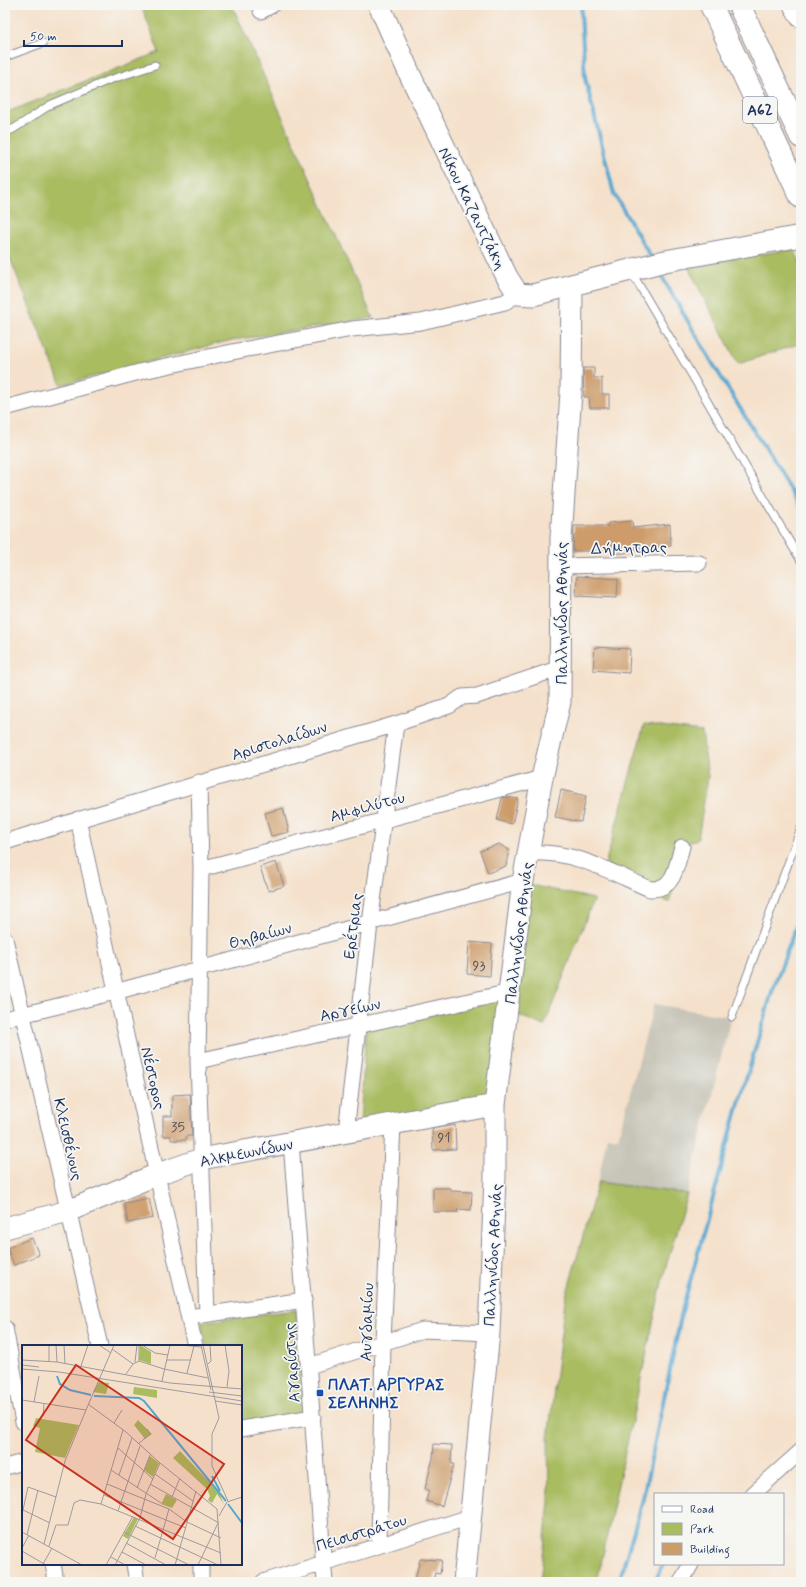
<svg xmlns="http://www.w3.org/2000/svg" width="806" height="1587" font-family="Mynerve,sans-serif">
<rect width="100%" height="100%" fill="#f6f6f2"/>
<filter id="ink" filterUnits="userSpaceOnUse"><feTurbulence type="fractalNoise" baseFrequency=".025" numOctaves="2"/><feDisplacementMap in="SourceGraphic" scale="8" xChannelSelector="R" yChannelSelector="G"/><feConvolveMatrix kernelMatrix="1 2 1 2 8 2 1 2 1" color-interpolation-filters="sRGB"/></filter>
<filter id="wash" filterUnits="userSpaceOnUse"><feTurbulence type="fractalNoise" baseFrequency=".012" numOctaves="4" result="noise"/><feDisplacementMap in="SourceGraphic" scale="16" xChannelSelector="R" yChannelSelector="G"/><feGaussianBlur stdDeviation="0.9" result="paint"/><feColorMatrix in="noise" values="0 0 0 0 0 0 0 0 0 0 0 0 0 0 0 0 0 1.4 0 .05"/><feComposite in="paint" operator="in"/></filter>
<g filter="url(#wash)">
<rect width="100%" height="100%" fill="#f5e1cb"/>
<path fill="#c7c5b8" d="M654 1004 731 1017 687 1194 598 1182 607 1136 618 1138Z"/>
<path fill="#a9bc60" stroke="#62765f" d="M141 5H232L373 318 228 341 61 385 5 246V113L159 52Z
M794 249 801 264V343L738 364 687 265Z
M644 725 702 732 708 777 698 839 690 841 669 902 601 879Z
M526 884 594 899 544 1026 511 1012Z
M504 999 489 1099 360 1124 366 1028Z
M598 1182 687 1194 663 1277 597 1582H540L549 1502 548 1439 565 1300Z
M296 1310 304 1417 241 1422V1346H206L201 1322Z"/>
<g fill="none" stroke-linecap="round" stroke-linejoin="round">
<path stroke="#56a7d0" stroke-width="4" d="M582 5 581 13 585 78 614 194 652 259
M658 270 713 364 801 508
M619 1582 642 1503 683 1307 737 1110 772 992 801 913
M655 1582 663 1564"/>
</g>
<g id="blocks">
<path fill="#cd9c6b" d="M583 368H594V378H602V394H609V408H590L589 397H584Z
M632 521 633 528 670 524 671 546 635 549V552L611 554V551H573L574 526H608V523Z
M577 576 618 579 617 598 576 596Z
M595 647 630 649 629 673 593 670Z
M561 790 586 796 581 822 555 817Z
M507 797 518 799 512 824 497 820 502 798Z
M283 808 289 832 271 836 265 813Z
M499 844 509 850 506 866 488 873 480 851Z
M276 862 284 886 268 891 260 867Z
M469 942 492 944 490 976 467 974Z
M190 1094 192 1136H186V1140H171V1136H163V1116H172V1095Z
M455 1125 456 1149 433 1150 432 1129Z
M433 1188H451V1191L472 1192 471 1210 457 1209 458 1212H433Z
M149 1198 153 1218 128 1223 124 1203Z
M32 1238 39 1255 14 1265 7 1248Z
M434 1444 452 1445 451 1463 454 1464 442 1506 426 1501 429 1490 425 1489 433 1458Z
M420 1559 442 1560 440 1574 435 1573 433 1581 415 1580Z"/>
</g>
</g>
<g filter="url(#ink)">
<use href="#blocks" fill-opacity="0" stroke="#888894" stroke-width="1"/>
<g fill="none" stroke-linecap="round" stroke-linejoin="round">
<g stroke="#888894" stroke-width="9">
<path id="lane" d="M5 57 43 43
M5 133 15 128 50 105 109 80 155 65
M632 273 801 561
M732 1017 801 828"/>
</g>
<g stroke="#888894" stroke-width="17">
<path id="street" d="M261 11 272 5
M5 408 143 371 232 352 352 329 421 322 505 302 518 294
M561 566 699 563
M199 782 201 869 198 1061 207 1314
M78 819 195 1346
M5 842 396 724 449 706 462 697 477 696 560 668
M528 853C574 850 608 871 650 889 675 890 676 866 682 847
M201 869 542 778
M5 939 100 1346
M5 1019 115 992 523 881
M198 1061 510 992
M346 1132 370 924 396 724
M291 1142 325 1582
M196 1316 304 1300
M5 1328 23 1422
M309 1366 423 1330 489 1333
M241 1429 313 1417
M5 1467 23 1462
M753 1494 801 1451
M379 1544 383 1341 393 1125
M53 1564 56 1582
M134 1564 137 1582
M201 1582V1564
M263 1582 470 1517
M681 1582 691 1564"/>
</g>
<g stroke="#888894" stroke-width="23">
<path id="secondary" d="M379 5 411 77 507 277 518 294 533 295 665 261 801 236
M794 5 801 17
M5 1228 68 1211 158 1174 201 1159 495 1105
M464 1582 489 1333 495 1176V1105L523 881 542 778 560 702 561 538 571 392 572 285"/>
</g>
<g stroke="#888894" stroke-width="24">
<path id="highway" d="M711 5 801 197
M739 5 801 137"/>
</g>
<use href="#lane" stroke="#fff" stroke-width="7"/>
<use href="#street" stroke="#fff" stroke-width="15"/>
<use href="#secondary" stroke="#fff" stroke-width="21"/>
<use href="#highway" stroke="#fff" stroke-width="22"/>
</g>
</g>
<rect fill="#1a4fb4" stroke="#f6f6f2" stroke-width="1.5" x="316" y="1389" width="8" height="8" rx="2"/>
<g text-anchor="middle" stroke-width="3.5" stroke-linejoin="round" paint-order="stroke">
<g font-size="14" fill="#484a61">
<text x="479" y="970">93</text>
<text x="178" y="1131">35</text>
<text x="444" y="1142">91</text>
</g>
<rect fill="#f6f6f2" stroke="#5d6b8a" stroke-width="1" x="743" y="97" width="34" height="26" rx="3"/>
<g font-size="15" font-weight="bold" fill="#1b2f5e">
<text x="760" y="115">Α62</text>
</g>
<g font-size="16" fill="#1b2f5e" stroke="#f6f6f2">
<text transform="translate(473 208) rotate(64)" y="6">Νίκου Καζαντζάκη</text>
<text transform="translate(629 547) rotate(-1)" y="6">Δήμητρας</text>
<text transform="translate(561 613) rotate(-90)" y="6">Παλληνίδος Αθηνάς</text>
<text transform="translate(279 740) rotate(-17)" y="6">Αριστολαίδων</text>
<text transform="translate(367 806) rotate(-15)" y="6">Αμφιλύτου</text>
<text transform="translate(352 926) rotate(-83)" y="6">Ερέτριας</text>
<text transform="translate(518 933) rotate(-83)" y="6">Παλληνίδος Αθηνάς</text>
<text transform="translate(260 935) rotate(-15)" y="6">Θηβαίων</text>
<text transform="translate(350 1009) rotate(-12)" y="6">Αργείων</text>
<text transform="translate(154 1078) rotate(77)" y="6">Νέστορος</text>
<text transform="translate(69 1139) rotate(77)" y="6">Κλεισθένους</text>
<text transform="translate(246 1152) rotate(-11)" y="6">Αλκμεωνίδων</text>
<text transform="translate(492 1255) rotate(-87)" y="6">Παλληνίδος Αθηνάς</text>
<text transform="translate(366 1322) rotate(-88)" y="6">Αυγδαμίου</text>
<text transform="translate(291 1363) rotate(-94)" y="6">Αγαρίστης</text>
<text transform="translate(361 1532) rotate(-17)" y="6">Πεισιστράτου</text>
</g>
<g font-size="16" font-weight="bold" fill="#164399" stroke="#f6f6f2" text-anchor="start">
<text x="328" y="1390">ΠΛΑΤ. ΑΡΓΥΡΑΣ<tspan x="328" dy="18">ΣΕΛΗΝΗΣ</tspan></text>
</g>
</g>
<g transform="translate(22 1345)">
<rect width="220" height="220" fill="#f5e1cb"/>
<path d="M118 0 129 7V19L117 15ZM77 37 87 38 84 49 71 47ZM112 42 135 45V53L111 49ZM14 73 57 80 43 113 13 107 18 83 11 81ZM116 75 130 89 123 94 112 80ZM158 106 196 146 202 159 195 149 190 158 186 155 188 151 185 144 151 113ZM128 111 137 118 131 132 122 125ZM144 149 155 155 150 163 139 159ZM112 172 116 174 106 194 101 191Z" fill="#a9bc60"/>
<path fill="none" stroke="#56a7d0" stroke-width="2" d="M35 31 38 39 48 45 69 50M72 51 117 53 122 56 204 156M190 131 198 146M206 159 220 178"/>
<path fill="none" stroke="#9e9a9f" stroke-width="1" d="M27 0V17M34 0 35 17M42 0 43 19M77 0 89 8M120 0 133 8 146 10M159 0 179 2M179 0 189 45M181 0 197 73 190 89V121L206 156M203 0 207 26 205 42M90 4 111 19M0 15 35 17 148 38 220 44M145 15H169M117 16 142 24 186 33M117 16V0M113 17 115 0M186 19 189 16 188 0M0 20 17 22M59 21 66 0M0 24 37 27 220 56M165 28 172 1M104 29 111 19 117 16M140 36 148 0M187 47 220 51M0 55 64 65 92 0M193 56 220 60M12 57 17 31M66 59 104 87 138 118 195 164 199 220M21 71 22 59M92 78 100 65M116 99 128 89 125 84M96 103 131 134M89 125 139 158M133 129 171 156M97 130 110 93M85 139 147 164 165 177 199 193M128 139 197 178M115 143 128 110M82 150 164 183M150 152 158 133M79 159 101 85M1 165 6 142 34 152M96 166 118 101M0 170 1 165 28 178M197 171 205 157 220 152M113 181 196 220M0 187 60 220M102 187 167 220M5 190 16 145M104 198 144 220M22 199 43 116 64 65M27 201 34 180H46L52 158 58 155 79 159 199 208M0 203 7 190M0 206 24 220M100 207 124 220M89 212 103 220M133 213 147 164M21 219 30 203M84 220 111 171M93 220 118 173 124 149 138 118M153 220 174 146M176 220 196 178"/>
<path fill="#c8321e" fill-opacity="0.15" stroke="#c8321e" stroke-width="2" d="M54 20 202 119 151 194 4 95Z"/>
<rect width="220" height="220" fill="none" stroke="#1b2f5e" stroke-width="2"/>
</g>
<rect width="806" height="1587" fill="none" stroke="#f6f6f2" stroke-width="20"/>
<rect x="654" y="1493" width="130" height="72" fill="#f6f6f2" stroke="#9ea6b7"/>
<rect x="662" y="1506" width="20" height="6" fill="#ffffff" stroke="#9ea6b7"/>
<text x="690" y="1513" font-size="12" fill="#1b2f5e">Road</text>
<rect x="662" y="1523" width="20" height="12" fill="#a9bc60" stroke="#9ea6b7"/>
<text x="690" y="1533" font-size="12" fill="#1b2f5e">Park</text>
<rect x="662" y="1543" width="20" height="12" fill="#cd9c6b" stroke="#9ea6b7"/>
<text x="690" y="1553" font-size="12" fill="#1b2f5e">Building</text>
<path d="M24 40v6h98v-6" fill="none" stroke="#1b2f5e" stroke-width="2"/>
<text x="30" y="40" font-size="12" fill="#1b2f5e" stroke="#f6f6f2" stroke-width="3" paint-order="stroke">50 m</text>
</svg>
